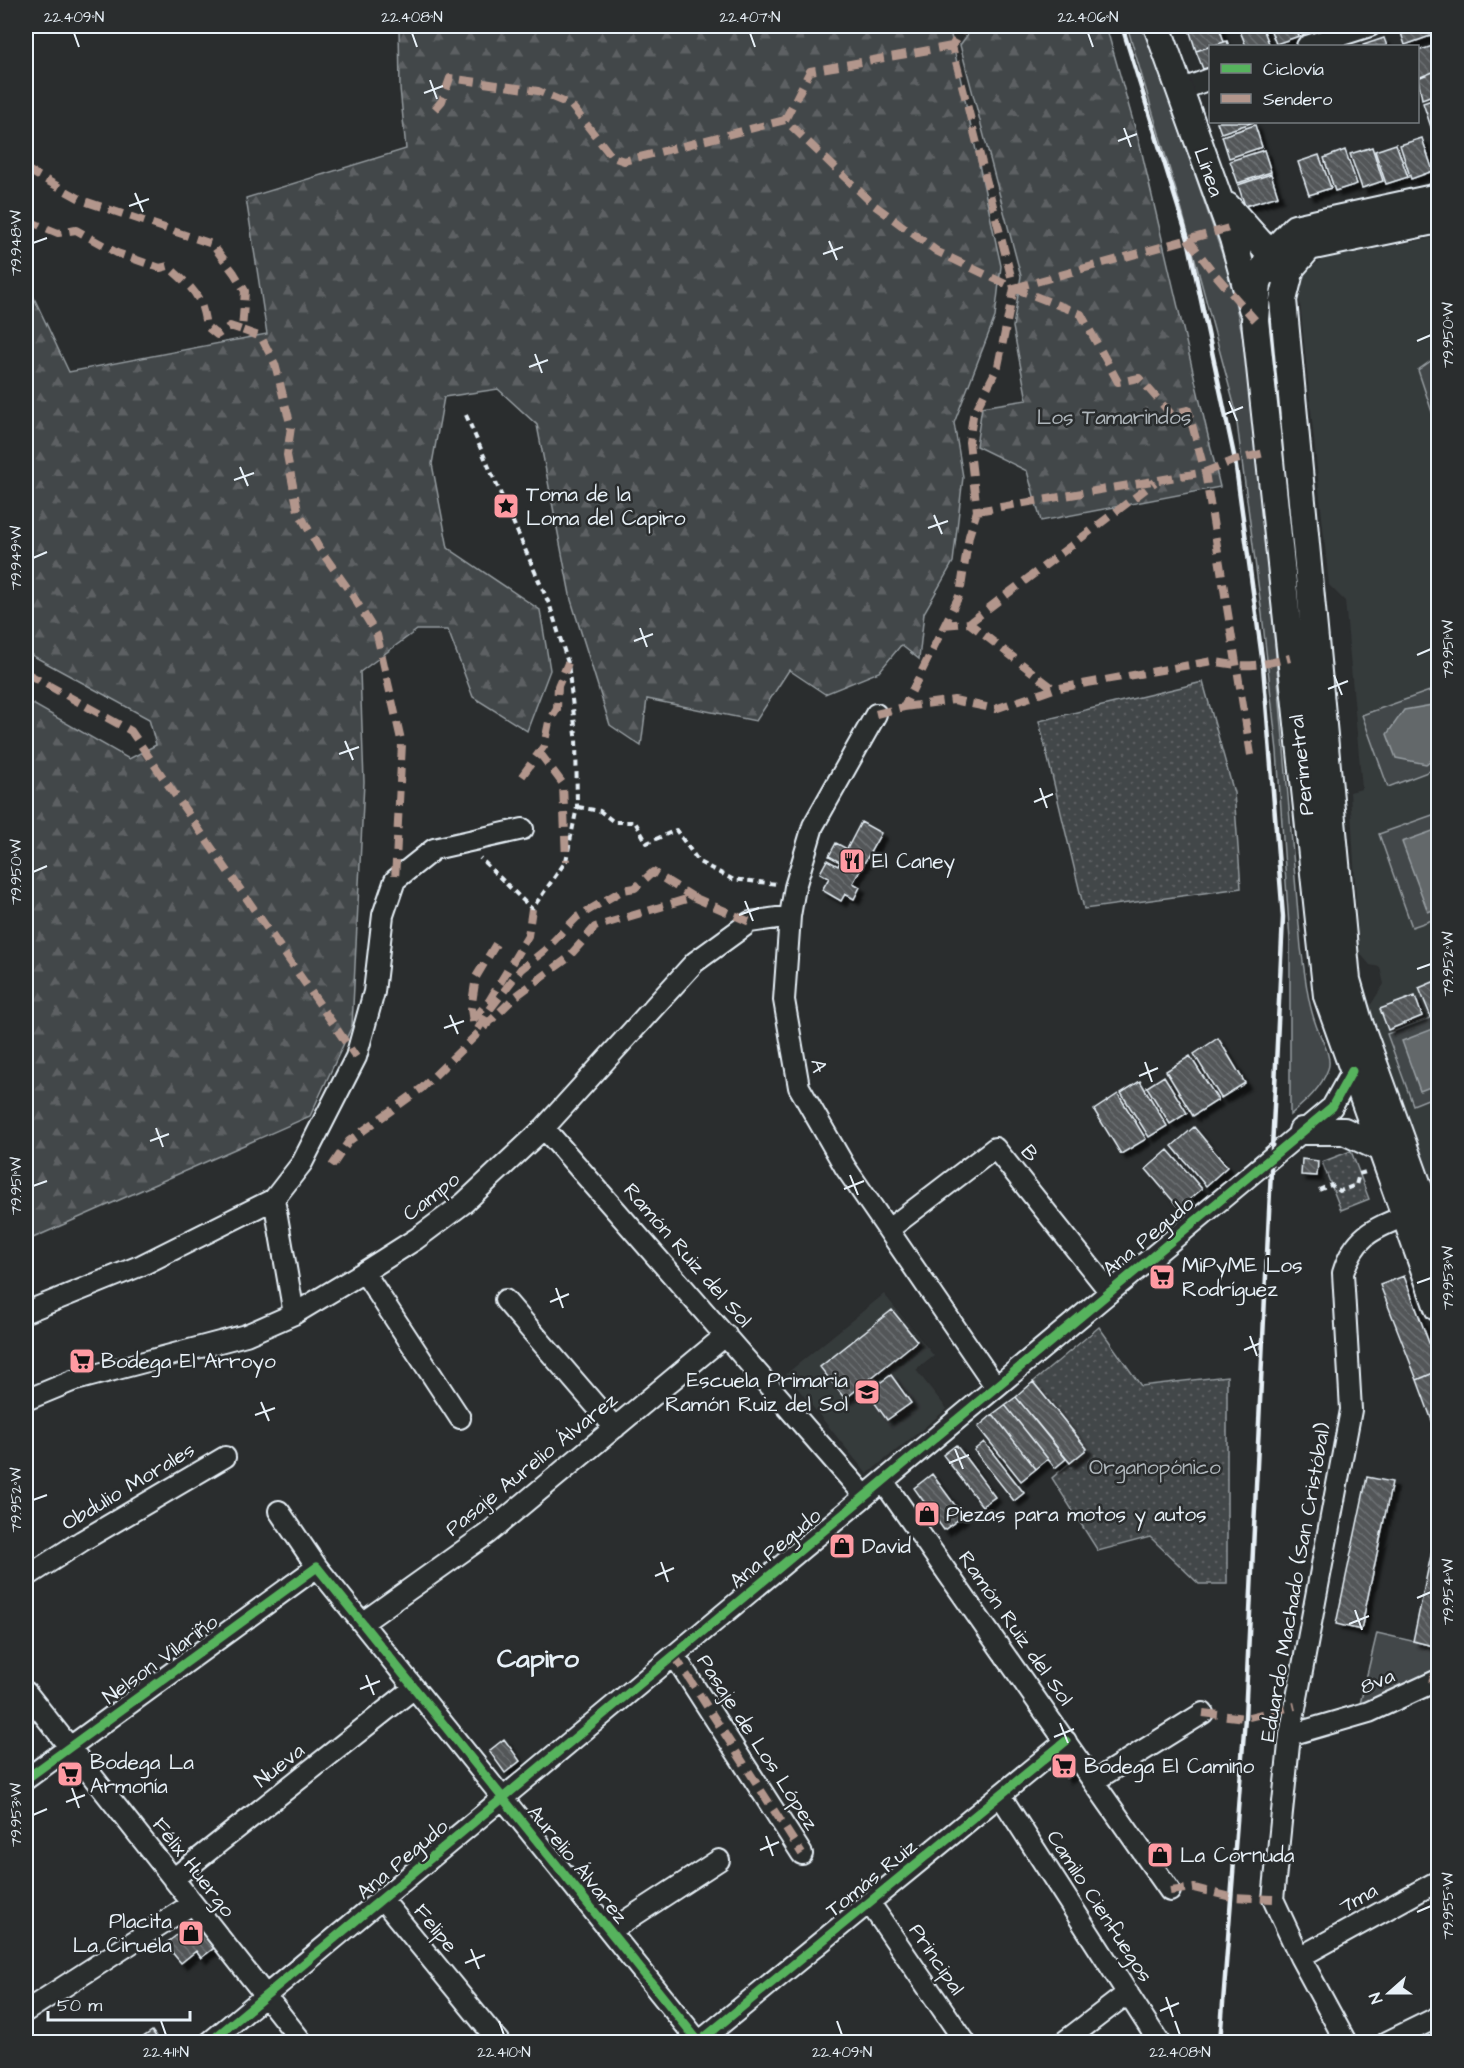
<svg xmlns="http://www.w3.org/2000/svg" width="1464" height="2068" font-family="'Architects Daughter',sans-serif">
<defs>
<pattern id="forest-firs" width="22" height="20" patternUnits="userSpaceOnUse" patternTransform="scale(1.5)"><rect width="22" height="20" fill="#424648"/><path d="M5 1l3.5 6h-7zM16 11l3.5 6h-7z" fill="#5d6163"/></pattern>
<pattern id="park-dots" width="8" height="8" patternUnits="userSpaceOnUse" patternTransform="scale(1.5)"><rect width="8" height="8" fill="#424648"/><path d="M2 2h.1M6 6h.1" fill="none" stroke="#5d6163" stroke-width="1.8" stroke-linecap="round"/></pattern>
<pattern id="building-back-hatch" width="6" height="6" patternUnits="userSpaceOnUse" patternTransform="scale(1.5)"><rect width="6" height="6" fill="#535759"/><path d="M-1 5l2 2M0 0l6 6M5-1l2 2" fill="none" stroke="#6c7072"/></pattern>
<filter id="shadow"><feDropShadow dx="5.5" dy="5.5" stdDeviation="1.5" flood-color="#0009"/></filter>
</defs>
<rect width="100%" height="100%" fill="#2a2d2e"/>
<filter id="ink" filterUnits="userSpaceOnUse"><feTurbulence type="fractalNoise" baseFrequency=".0167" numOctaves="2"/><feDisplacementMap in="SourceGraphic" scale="12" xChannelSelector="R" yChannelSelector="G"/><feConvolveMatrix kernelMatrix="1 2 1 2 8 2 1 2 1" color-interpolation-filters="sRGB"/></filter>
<g filter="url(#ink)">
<path fill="#363a3b" d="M1438 237V1196L1435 1193 1368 1009 1384 984 1380 967 1370 965 1359 952 1350 792 1362 789 1345 601 1329 585 1299 294 1304 272 1323 259Z
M884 1294 934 1356 916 1370 947 1409 867 1474 786 1374Z"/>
<path fill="#424648" stroke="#959ca0" stroke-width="1.5" d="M1127 26H1144L1228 271 1252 377 1301 948C1305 973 1307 1001 1316 1025 1320 1037 1333 1057 1328 1069 1321 1089 1305 1102 1290 1115V940L1277 751 1262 614 1235 408 1182 211Z
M1438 356V430L1418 370Z
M1438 688V768L1388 787 1362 715Z
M1438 813V918L1412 927 1379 834Z
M1438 1015V1095L1413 1105 1387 1034Z
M1377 1633 1438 1647V1672L1359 1708Z"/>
<path fill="url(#forest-firs)" stroke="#959ca0" stroke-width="1.5" d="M399 26H949L1001 266 995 317 954 423 963 477 953 562 924 613 919 659 901 645 879 672 825 694 789 670 756 721 647 699 641 746 610 725 571 600 537 425 498 389 444 397 432 464 448 548 540 610 550 670 527 731 473 697 448 630H417L360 672 364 782 352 1026 310 1116 26 1241V700L129 759 156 745 149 719 26 652V281L69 372 267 334 246 198 406 149 400 88Z
M974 26H1106L1141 149 1220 487 1041 521 1027 471 976 446 982 407 1027 400 1013 327 1021 276 960 45Z"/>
<path fill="url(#park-dots)" stroke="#959ca0" stroke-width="1.5" d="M1203 682 1234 793 1241 888 1084 909 1039 721Z
M1351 1151 1369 1199 1341 1210 1322 1162Z
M1099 1327 1141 1386 1227 1376V1584H1199L1150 1537 1098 1551 1052 1478 1087 1448 1033 1382Z"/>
<path fill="#63686b" stroke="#989fa3" stroke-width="1.5" d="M1438 704V755L1426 764 1396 758 1387 734 1404 710Z
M1438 829V908L1428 912 1402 842Z
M1438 1027V1084L1420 1091 1402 1041Z"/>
<path fill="url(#building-back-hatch)" stroke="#e8f1f8" stroke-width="1.5" filter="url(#shadow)" d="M1188 26H1219L1224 42 1196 51Z
M1238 26H1262L1270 46H1246Z
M1269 26H1295L1299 36 1276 44Z
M1403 26H1433L1436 34 1405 45 1399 27Z
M1384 38 1387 46H1363V45Z
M1227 41 1229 46H1210V67L1203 69 1196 51Z
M1438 44V70L1418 78V51Z
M1438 70V93L1422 99 1418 78Z
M1438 98V125L1431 127 1423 103Z
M1217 122H1254L1221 133Z
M1255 125 1262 147 1229 158 1222 136Z
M1438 125V141L1436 142 1431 127Z
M1422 138 1433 171 1411 179 1400 145Z
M1396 144 1408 177 1386 184 1375 151Z
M1372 147 1383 181 1362 188 1350 154Z
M1264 150 1271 172 1238 183 1230 161Z
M1345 150 1357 184 1335 191 1324 158Z
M1319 155 1331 188 1309 195 1298 162Z
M1271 174 1278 196 1245 206 1238 185Z
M861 822 881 833 853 883 860 887 854 899 845 894 841 901 822 890 829 878 820 873 827 860 838 866 840 862 829 856 836 843 847 849Z
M1438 980V1014L1431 1017 1419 988Z
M1415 996 1422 1016 1388 1030 1380 1009Z
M1218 1038 1245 1083 1221 1098 1194 1054Z
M1190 1056 1218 1100 1193 1116 1166 1071Z
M1164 1076 1187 1113 1170 1124 1147 1087Z
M1140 1081 1167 1126 1149 1137 1121 1093Z
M1118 1094 1146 1139 1121 1154 1094 1110Z
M1194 1127 1227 1167 1206 1186 1172 1146Z
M1168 1150 1202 1189 1179 1208 1146 1169Z
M1302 1159 1318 1161 1317 1176 1301 1175Z
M1404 1276 1438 1367V1371L1417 1380 1380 1285Z
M892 1310 917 1341 845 1399 820 1367Z
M1438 1371V1437L1417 1380Z
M891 1375 911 1403 887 1420 867 1392Z
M1033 1382 1087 1449 1070 1463 1016 1397Z
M1016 1397 1066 1459 1055 1468 1005 1405Z
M1005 1405 1048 1459 1036 1469 993 1414Z
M993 1414 1036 1469 1021 1481 978 1427Z
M984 1442 1024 1493 1014 1501 974 1450Z
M956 1445 995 1497 982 1506 943 1455Z
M932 1474 963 1516 944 1530 914 1488Z
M1367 1477 1392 1482 1361 1630 1336 1624Z
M1438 1522V1623L1433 1646 1413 1641Z
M504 1739 520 1761 505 1773 489 1751Z
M1063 1754 1076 1771 1066 1778 1053 1761Z
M70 1762 82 1777 71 1785 59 1771Z
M1163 1850 1166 1856 1157 1860 1154 1854Z
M194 1922 214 1948 201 1958 196 1951 181 1963 165 1944Z
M152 2031 160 2042H136Z"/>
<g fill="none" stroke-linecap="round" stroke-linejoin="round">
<g stroke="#e8f1f8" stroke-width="24">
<path id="minor" d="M1307 46 1370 26
M1180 90 1210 79
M876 714 813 826 795 887 790 916 784 1000 799 1087 845 1167 996 1387
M544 1128 865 1496
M274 1199 294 1314
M889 1229 995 1148 1110 1292
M364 1272 460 1418
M505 1300 615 1428
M26 1312 142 1265 274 1199 302 1163 356 1057 374 992 383 915 395 880 434 849 523 829
M26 1400 72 1381 246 1335 294 1314 364 1272 416 1239 464 1203 544 1128 695 962 750 922 790 916
M883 1481 1170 1891
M279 1511 317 1567 699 2042 1066 1741
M26 1577 82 1541 225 1457
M362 1623 487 1534 726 1335
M674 1655 802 1854
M26 1692 302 2042
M1290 1735 1369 1712 1438 1680
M26 1779 317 1567
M1094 1781 1203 1713
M1000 1795 1159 2042
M173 1879 414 1688
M382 1899 499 2042
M869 1902 965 2042
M610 1931 719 1860
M1300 1957 1438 1881
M26 2011 192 1904
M210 2042 1332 1107 1352 1071
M1064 2042 1128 1993
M1346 2042 1300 1957 1273 1899 1290 1735 1351 1410 1343 1273C1354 1237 1372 1229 1405 1216
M1387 2042 1438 2017"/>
</g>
<g stroke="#e8f1f8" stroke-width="30">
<path id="major" d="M1157 26 1233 238 1252 308
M1438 197 1295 228 1270 254 1258 283 1255 320 1327 996 1438 1308
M1227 206 1270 254 1274 270
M1438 220 1309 247 1291 268 1283 300 1347 980 1360 1025 1438 1241
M1302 1131H1344L1380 1148"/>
</g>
<path stroke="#e8f1f8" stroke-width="4" stroke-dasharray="6 4.5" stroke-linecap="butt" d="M466 415 550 606 568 663 576 735 577 807 566 861 532 909 480 858
M578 807 600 811 614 822H635L647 843 676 830 699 862 732 879 777 884
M1319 1190 1331 1185 1340 1191 1356 1185 1359 1174 1369 1171"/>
<use href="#minor" stroke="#2a2d2e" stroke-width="20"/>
<use href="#major" stroke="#2a2d2e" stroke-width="26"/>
<path stroke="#e8f1f8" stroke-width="4.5" d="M1122 26 1188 239 1235 460 1263 665 1283 917 1245 1718 1220 2042"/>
<path stroke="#b2968c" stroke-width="8" stroke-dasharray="15 8" stroke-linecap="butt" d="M435 109 442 101 450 78 538 91 571 105 612 157 624 161 785 120 874 205 938 252 1014 288 1081 314 1118 382 1139 378 1171 414 1188 410 1205 472 1251 755
M785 120 810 71 952 46
M26 169 84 201 212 244 234 273 245 291 242 330 261 337 275 364 291 427 287 455 298 511 319 548 351 593 377 635 402 744 395 880
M26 220 58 233 76 230 117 253 160 268 168 266C192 289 201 292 206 326L217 335 230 326 242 330
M1188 239 1213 272 1255 320
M1014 288 1229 228
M977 511 1205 472 1235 460 1269 452
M969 623 1155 482
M943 625 969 623 1054 689
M26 673 131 731 356 1057
M904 707 954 700 995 709 1054 689 1212 661C1244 668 1259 666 1290 658
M876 714 904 707 960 594 969 536 977 511 969 442 973 416 998 366 1014 288 952 46 964 26
M539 752 563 784 566 861
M522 776 544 746 549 722 557 709 558 686 568 663
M473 1020 489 1001 528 936 532 909
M473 1022 471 1009 476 977 496 944
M478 1029 487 1013 521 969 544 951 577 917 623 890 635 888 653 872 693 897
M332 1166 349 1141 422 1088 516 996 567 959 595 927 693 897 750 922
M674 1655 802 1854
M1432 1683 1438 1666
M1203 1713 1245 1718 1295 1706
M1170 1891 1194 1888 1231 1897 1273 1899"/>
<g stroke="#2a2d2e" stroke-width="13">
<path id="cycleway" d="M26 1779 317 1567 699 2042 1066 1741
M210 2042 1332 1107 1352 1071"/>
</g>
<use href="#cycleway" stroke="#56b35d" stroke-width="9"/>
</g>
</g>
<path fill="none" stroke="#e8f1f8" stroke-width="2" d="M74 33 79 47M412 33 417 47M750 33 755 47M1088 33 1093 47M430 80 437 99M424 93 443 86M1124 128 1131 147M1118 141 1137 134M135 193 143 212M129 206 149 199M829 241 837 260M33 243 47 238M823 254 843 247M1417 341 1431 335M535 354 542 373M529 367 548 360M1229 401 1237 421M1223 415 1243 407M240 467 248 486M234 480 254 473M934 515 942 534M928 528 948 521M33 558 47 552M640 628 647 647M634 641 653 634M1417 655 1431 649M1334 675 1342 695M1328 689 1348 681M345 741 353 760M339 754 359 747M1040 788 1047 808M1034 802 1053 794M33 872 47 866M745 901 753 921M739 915 759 908M1417 969 1431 964M450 1015 458 1034M444 1028 464 1021M1145 1062 1152 1082M1139 1076 1158 1068M156 1128 163 1147M150 1141 169 1134M850 1175 858 1195M33 1186 47 1181M844 1189 864 1181M1417 1283 1431 1278M556 1288 563 1308M550 1302 569 1294M1250 1336 1257 1356M1244 1350 1263 1342M261 1402 269 1421M255 1415 275 1408M955 1449 963 1469M949 1463 969 1455M33 1500 47 1495M661 1562 668 1582M655 1576 674 1568M1417 1598 1431 1592M1355 1610 1362 1630M1349 1624 1369 1616M366 1675 374 1695M360 1689 380 1681M1060 1723 1068 1743M1054 1737 1074 1729M72 1788 79 1808M66 1802 85 1795M33 1815 47 1809M766 1836 773 1856M760 1850 779 1842M1417 1912 1431 1906M471 1949 479 1969M465 1963 485 1955M1166 1997 1173 2017M1160 2011 1179 2003M161 2021 166 2035M499 2021 504 2035M837 2021 842 2035M1175 2021 1180 2035"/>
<defs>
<g id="sight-square" transform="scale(1.35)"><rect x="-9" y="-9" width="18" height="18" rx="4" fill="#ff9aa2" stroke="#2a2d2e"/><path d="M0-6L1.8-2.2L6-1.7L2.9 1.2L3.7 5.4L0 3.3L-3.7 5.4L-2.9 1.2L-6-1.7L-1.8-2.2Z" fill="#111"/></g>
<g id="restaurant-square" transform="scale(1.35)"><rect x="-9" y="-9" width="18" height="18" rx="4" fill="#ff9aa2" stroke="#2a2d2e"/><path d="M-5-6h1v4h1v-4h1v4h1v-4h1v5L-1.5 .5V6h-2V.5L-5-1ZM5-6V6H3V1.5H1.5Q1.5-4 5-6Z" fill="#111"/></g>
<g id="supermarket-square" transform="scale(1.35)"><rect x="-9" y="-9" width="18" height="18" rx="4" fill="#ff9aa2" stroke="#2a2d2e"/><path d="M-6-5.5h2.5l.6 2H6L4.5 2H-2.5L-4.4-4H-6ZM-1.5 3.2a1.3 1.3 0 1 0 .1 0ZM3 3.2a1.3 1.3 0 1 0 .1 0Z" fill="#111"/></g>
<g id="school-square" transform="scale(1.35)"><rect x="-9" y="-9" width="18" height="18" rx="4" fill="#ff9aa2" stroke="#2a2d2e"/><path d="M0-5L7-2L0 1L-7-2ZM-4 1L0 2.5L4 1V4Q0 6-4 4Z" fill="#111"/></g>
<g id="shop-square" transform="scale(1.35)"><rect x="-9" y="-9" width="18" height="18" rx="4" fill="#ff9aa2" stroke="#2a2d2e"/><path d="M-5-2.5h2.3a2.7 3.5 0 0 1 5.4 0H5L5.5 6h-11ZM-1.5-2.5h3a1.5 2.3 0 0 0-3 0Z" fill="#111"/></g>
</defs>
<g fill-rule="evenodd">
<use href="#sight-square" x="506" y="506"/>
<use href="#restaurant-square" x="852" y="861"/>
<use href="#supermarket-square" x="1162" y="1277"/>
<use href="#supermarket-square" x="82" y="1361"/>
<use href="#school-square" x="867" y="1392"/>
<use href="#shop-square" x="927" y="1514"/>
<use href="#shop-square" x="842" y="1546"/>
<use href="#supermarket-square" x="1064" y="1766"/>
<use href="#supermarket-square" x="70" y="1774"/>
<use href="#shop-square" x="1160" y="1855"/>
<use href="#shop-square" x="191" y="1933"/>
</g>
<g text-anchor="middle" stroke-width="5" stroke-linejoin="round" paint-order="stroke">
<g font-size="21" fill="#e8f1f8" stroke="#2a2d2e">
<text transform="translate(1209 172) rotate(70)" y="7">Línea</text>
<text transform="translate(1301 765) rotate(-96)" y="7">Perimetral</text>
<text transform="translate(819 1066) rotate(80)" y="7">A</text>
<text transform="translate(1030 1153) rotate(52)" y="7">B</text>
<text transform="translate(431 1196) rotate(-38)" y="7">Campo</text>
<text transform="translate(1148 1236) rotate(-40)" y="7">Ana Pegudo</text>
<text transform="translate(688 1255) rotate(49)" y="7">Ramón Ruiz del Sol</text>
<text transform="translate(531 1464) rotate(-39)" y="7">Pasaje Aurelio Álvarez</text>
<text transform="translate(128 1486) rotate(-31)" y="7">Obdulio Morales</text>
<text transform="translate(775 1548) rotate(-40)" y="7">Ana Pegudo</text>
<text transform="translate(1295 1582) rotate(-80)" y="7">Eduardo Machado (San Cristóbal)</text>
<text transform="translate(1016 1628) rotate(55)" y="7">Ramón Ruiz del Sol</text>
<text transform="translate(160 1659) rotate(-36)" y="7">Nelson Vilariño</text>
<text transform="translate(1377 1681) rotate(-23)" y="7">8va</text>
<text transform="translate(758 1742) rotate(57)" y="7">Pasaje de Los López</text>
<text transform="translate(279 1765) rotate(-38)" y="7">Nueva</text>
<text transform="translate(402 1859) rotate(-40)" y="7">Ana Pegudo</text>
<text transform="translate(578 1864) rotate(51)" y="7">Aurelio Álvarez</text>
<text transform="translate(194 1867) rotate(52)" y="7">Félix Huergo</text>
<text transform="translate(871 1878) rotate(-39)" y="7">Tomás Ruiz</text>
<text transform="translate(1358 1898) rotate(-29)" y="7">7ma</text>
<text transform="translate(1100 1906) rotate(57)" y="7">Camilo Cienfuegos</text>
<text transform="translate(436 1928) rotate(51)" y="7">Felipe</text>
<text transform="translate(937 1959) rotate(56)" y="7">Principal</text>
</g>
<g font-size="21" fill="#aeb5ba" stroke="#2a2d2e">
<text x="1114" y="424">Los Tamarindos</text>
<text x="1155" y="1474">Organopónico</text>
</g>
<g font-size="21" fill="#e8f1f8" stroke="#2a2d2e" text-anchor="start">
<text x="526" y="501">Toma de la<tspan x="526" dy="24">Loma del Capiro</tspan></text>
<text x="872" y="868">El Caney</text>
<text x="1182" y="1272">MiPyME Los<tspan x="1182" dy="24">Rodríguez</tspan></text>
<text x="101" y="1368">Bodega El Arroyo</text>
<text x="848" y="1387" text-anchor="end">Escuela Primaria<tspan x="848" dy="24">Ramón Ruiz del Sol</tspan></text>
<text x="946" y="1521">Piezas para motos y autos</text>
<text x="862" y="1553">David</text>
<text x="90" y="1769">Bodega La<tspan x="90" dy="24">Armonía</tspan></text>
<text x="1084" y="1773">Bodega El Camino</text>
<text x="1180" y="1862">La Cornuda</text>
<text x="172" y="1928" text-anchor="end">Placita<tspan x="172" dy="24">La Ciruela</tspan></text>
</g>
<g font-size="27" font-weight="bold" fill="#e8f1f8" stroke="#2a2d2e">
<text x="538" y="1667">Capiro</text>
</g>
</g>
<rect width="1464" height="2068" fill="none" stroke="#2a2d2e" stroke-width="66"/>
<rect x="1209" y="45" width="210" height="78" fill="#2a2d2e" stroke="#767b7f" stroke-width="1.5"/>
<rect x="1221" y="64" width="30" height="9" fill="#56b35d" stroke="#767b7f" stroke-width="1.5"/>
<text x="1263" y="75" font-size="18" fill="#e8f1f8">Ciclovía</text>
<rect x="1221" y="94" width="30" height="9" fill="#b2968c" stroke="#767b7f" stroke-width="1.5"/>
<text x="1263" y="105" font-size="18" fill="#e8f1f8">Sendero</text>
<g transform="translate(1389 1993) rotate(249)" stroke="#2a2d2e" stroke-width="4.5" paint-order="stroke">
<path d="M0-4.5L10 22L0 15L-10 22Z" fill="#e8f1f8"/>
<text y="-9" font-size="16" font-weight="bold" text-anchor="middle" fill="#e8f1f8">N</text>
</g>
<path d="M48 2011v9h142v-9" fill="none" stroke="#e8f1f8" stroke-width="3"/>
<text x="57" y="2011" font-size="18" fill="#e8f1f8" stroke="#2a2d2e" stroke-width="4.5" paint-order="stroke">50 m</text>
<rect x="33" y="33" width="1398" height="2002" fill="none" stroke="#e8f1f8" stroke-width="2"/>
<g font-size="15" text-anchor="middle" fill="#e8f1f8">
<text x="74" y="22">22.409°N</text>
<text x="412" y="22">22.408°N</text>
<text x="750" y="22">22.407°N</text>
<text x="1088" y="22">22.406°N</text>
<text transform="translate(16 243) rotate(-90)" y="5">79.948°W</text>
<text transform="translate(1448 335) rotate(-90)" y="5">79.950°W</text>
<text transform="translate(16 558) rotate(-90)" y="5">79.949°W</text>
<text transform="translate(1448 649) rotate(-90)" y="5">79.951°W</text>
<text transform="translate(16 872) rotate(-90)" y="5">79.950°W</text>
<text transform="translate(1448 964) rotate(-90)" y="5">79.952°W</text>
<text transform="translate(16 1186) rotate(-90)" y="5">79.951°W</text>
<text transform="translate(1448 1278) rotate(-90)" y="5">79.953°W</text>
<text transform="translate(16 1500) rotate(-90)" y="5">79.952°W</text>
<text transform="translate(1448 1592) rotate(-90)" y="5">79.954°W</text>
<text transform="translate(16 1815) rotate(-90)" y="5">79.953°W</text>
<text transform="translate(1448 1906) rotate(-90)" y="5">79.955°W</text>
<text x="166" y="2057">22.411°N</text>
<text x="504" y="2057">22.410°N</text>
<text x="842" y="2057">22.409°N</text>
<text x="1180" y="2057">22.408°N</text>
</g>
</svg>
